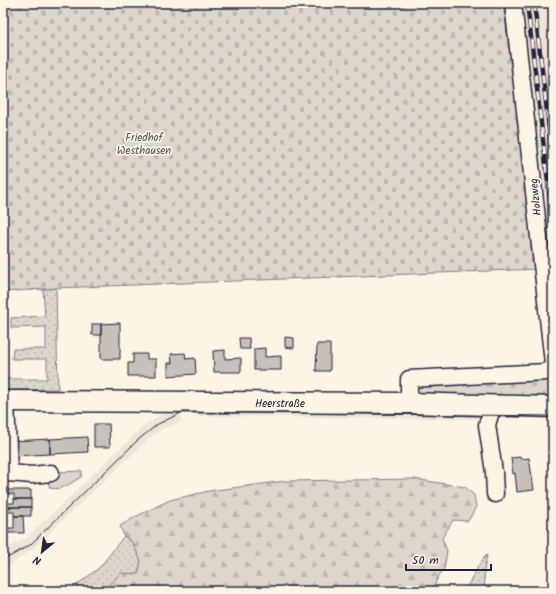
<svg xmlns="http://www.w3.org/2000/svg" width="556" height="594" font-family="Kalam,sans-serif">
<defs>
<pattern id="grass-dots" width="8" height="8" patternUnits="userSpaceOnUse"><rect width="8" height="8" fill="#dcd6cc"/><path d="M2 2h.1M6 6h.1" fill="none" stroke="#bcb7b0" stroke-width="1.8" stroke-linecap="round"/></pattern>
<pattern id="forest-firs" width="22" height="20" patternUnits="userSpaceOnUse"><rect width="22" height="20" fill="#dcd6cc"/><path d="M5 1l3.5 6h-7zM16 11l3.5 6h-7z" fill="#bcb7b0"/></pattern>
<pattern id="cemetery-stones" width="16" height="16" patternUnits="userSpaceOnUse"><rect width="16" height="16" fill="#dcd6cc"/><path d="M2 7V4a2 2 0 0 1 4 0v3zM10 15v-3a2 2 0 0 1 4 0v3z" fill="#bcb7b0"/></pattern>
</defs>
<rect width="100%" height="100%" fill="#fcf5e5"/>
<filter id="ink" filterUnits="userSpaceOnUse"><feTurbulence type="fractalNoise" baseFrequency=".025" numOctaves="2"/><feDisplacementMap in="SourceGraphic" scale="8" xChannelSelector="R" yChannelSelector="G"/><feConvolveMatrix kernelMatrix="1 2 1 2 8 2 1 2 1" color-interpolation-filters="sRGB"/></filter>
<g filter="url(#ink)">
<path fill="#ece5d8" d="M522 3H553V313L545 242Z
M198 405 483 411 484 419 197 416Z
M180 408 181 422 165 428 153 435 31 550 10 565 3 566V550L25 539 146 424 157 417 169 412Z
M496 412H553V418H496Z"/>
<path fill="url(#grass-dots)" stroke="#7f7c84" d="M56 288 58 389 3 390 4 379H47V359H12L13 349H46V327L11 328V318L45 316 43 289 29 290Z
M124 536 133 543 141 561 138 574 109 585 105 591H69L100 567Z
M487 555 484 570 485 591H466L465 590C471 581 479 561 487 555Z"/>
<path fill="url(#forest-firs)" stroke="#7f7c84" d="M553 372V398L409 399V379Z
M414 479 465 487 474 495 476 507 468 521 453 520 442 538 447 551 444 569 438 577 434 586 437 591H105L109 585 121 573 138 574 141 561 133 543 124 536 120 526 135 517 170 500 209 491 285 481Z"/>
<path fill="url(#cemetery-stones)" stroke="#7f7c84" d="M3 3H503L539 269 56 288 3 292Z"/>
<path fill="#dcd6cc" stroke="#7f7c84" d="M82 471 81 477C70 483 63 491 50 488L47 479 31 473Z"/>
<path fill="#c6c1bb" stroke="#22223b" d="M120 323V359H101V324Z
M92 324H101V335H92Z
M285 337 294 338V348L285 347Z
M239 338H249L250 349H240Z
M317 344H330V371H316Z
M265 348V357L281 356V370H254V349Z
M225 350V359L241 358V372H214L213 351Z
M185 353 186 359 195 358 196 374 168 376V363H172L171 354Z
M133 354H147V359H156V376H128V363H133Z
M94 424H109L110 447H94Z
M87 437 88 452 50 454V439Z
M50 439V454L13 456 12 441Z
M521 457V459L529 458 534 490 517 492 515 473 513 474 511 458Z
M7 490H31V499H14V494H8Z
M14 499H31V507H7V503H14Z
M7 507H31V516H14V512H7Z
M14 516H23L24 533H8V528H14Z"/>
<g fill="none" stroke-linecap="round" stroke-linejoin="round">
<g stroke="#22223b" stroke-width="19">
<path id="minor" d="M409 403V379L546 372 551 368 553 363 513 3
M485 406 490 415 487 425 494 472 495 494
M9 473 32 475 51 473
M3 474 9 473 6 401"/>
</g>
<g stroke="#22223b" stroke-width="23">
<path id="major" d="M3 401 409 403 553 407"/>
</g>
<use href="#minor" stroke="#fcf5e5" stroke-width="16"/>
<use href="#major" stroke="#fcf5e5" stroke-width="20"/>
<path stroke="#22223b" stroke-width="1" d="M3 557H9L30 545 138 440 158 424 183 412 553 416"/>
<g stroke="#22223b" stroke-width="4.5">
<path id="rail" d="M527 3 553 225
M534 3 553 162"/>
</g>
<use href="#rail" stroke="#fcf5e5" stroke-width="3" stroke-dasharray="9" stroke-linecap="butt"/>
</g>
</g>
<g text-anchor="middle" stroke-width="3.5" stroke-linejoin="round" paint-order="stroke">
<g font-size="11" fill="#504f5f" stroke="#fcf5e5">
<text x="144" y="141">Friedhof<tspan x="144" dy="13">Westhausen</tspan></text>
</g>
<g font-size="11" fill="#22223b" stroke="#fcf5e5">
<text transform="translate(535 197) rotate(-96)" y="4">Holzweg</text>
<text x="280" y="407">Heerstraße</text>
</g>
</g>
<rect width="556" height="594" fill="none" stroke="#fcf5e5" stroke-width="16"/>
<rect x="8" y="8" width="540" height="578" fill="none" stroke="#22223b" stroke-width="1.5" filter="url(#ink)"/>
<g transform="translate(42 552) rotate(209)" stroke="#fcf5e5" stroke-width="3" paint-order="stroke">
<path d="M0-3L7 15L0 10L-7 15Z" fill="#22223b"/>
<text y="-6" font-size="11" font-weight="bold" text-anchor="middle" fill="#22223b">N</text>
</g>
<path d="M406 564v6h85v-6" fill="none" stroke="#22223b" stroke-width="2"/>
<text x="412" y="564" font-size="12" fill="#22223b" stroke="#fcf5e5" stroke-width="3" paint-order="stroke">50 m</text>
</svg>
